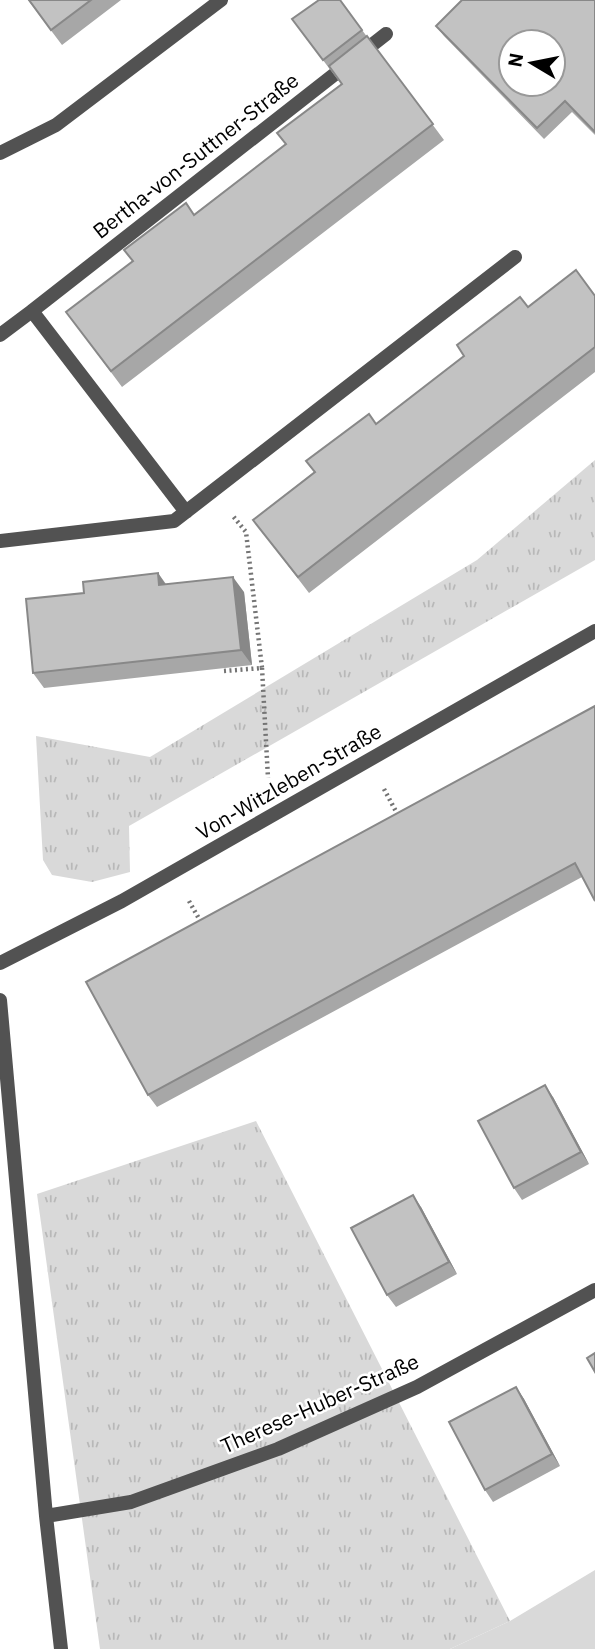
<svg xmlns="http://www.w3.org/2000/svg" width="595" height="1649" font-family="'IBM Plex Sans',sans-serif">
<defs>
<pattern id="grass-tufts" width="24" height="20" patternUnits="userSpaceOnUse" patternTransform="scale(1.75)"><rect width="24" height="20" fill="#d9d9d9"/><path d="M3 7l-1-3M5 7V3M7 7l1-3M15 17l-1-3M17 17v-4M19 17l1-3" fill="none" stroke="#b8b8b8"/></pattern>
</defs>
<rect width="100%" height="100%" fill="#fff"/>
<path fill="url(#grass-tufts)" d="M595 460V560L129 826 130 872 92 882 52 875 43 860 36 736 150 757 477 560Z
M256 1121 510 1621 450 1649H100L37 1194Z"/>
<path fill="#d9d9d9" d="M595 1570V1649H450L510 1621Z"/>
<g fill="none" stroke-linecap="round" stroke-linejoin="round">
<path stroke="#747474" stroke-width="4.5" stroke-dasharray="2 3.5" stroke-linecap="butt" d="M262 668 268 778
M224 671 262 668 246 532 233 516
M384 789 400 819
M189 901 202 924"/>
<path stroke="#525252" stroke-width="14" d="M0 153 56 125 221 0
M0 335 32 311
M186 512 32 311 386 34
M0 541 174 521 515 257
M0 963 122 901 595 631
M0 1000 46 1516 61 1649
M46 1516 131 1502 278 1449 417 1387 595 1290"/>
</g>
<path fill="#a7a7a7" d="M28 0H121L62 45Z
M595 0V135L572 112 544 139 444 36 436 26Z
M292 19 362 30 444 140 122 387 66 312 286 144 277 133 341 84Z
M595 296V372L309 593 253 520 314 472 306 461 376 424 528 307Z
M158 573 166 584 244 592 252 665 44 688 33 673 84 593Z
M595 706 582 877 157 1107 148 1095Z
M553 1097 589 1164 522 1200 514 1188Z
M421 1207 457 1274 396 1307 387 1295Z
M516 1387 524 1399 560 1466 493 1502 485 1490Z"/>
<path fill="#888" d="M158 573 168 588 159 585Z
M233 577 244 592 252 665 241 650Z
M545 1085 553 1097 589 1164 581 1152Z
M413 1195 421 1207 457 1274 449 1262Z
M516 1387 524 1399 560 1466 552 1454Z"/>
<path fill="#c2c2c2" stroke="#888" stroke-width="2" fill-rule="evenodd" d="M29 0H91L51 30Z
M319 0H340L362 30 323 60 292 19Z
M462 0H595V132L565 101 537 128 436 26ZM511 42H553V84H511Z
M367 36 433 124 111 371 66 312 133 261 124 250 186 203 194 215 286 144 277 133 342 84 329 66Z
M576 270 595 296V347L298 577 253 520 315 472 306 461 369 414 376 424 464 356 457 345 520 297 528 307Z
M158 573 159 585 233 577 241 650 33 673 26 599 84 593 83 582Z
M595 706V901L575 863 148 1095 86 982Z
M545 1085 581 1152 514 1188 478 1121Z
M413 1195 449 1262 387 1295 351 1228Z
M595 1353V1372L587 1358Z
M516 1387 552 1454 485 1490 449 1422Z"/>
<g text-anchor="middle" stroke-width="5" stroke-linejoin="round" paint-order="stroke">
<g font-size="21" fill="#000" stroke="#fff">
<text transform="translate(196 156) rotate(-38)" y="7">Bertha-von-Suttner-Straße</text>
<text transform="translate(289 782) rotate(-30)" y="7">Von-Witzleben-Straße</text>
<text transform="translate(320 1404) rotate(-24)" y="7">Therese-Huber-Straße</text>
</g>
</g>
<g transform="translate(532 63) rotate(280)"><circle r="33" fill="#ffffff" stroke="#999999" stroke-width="2"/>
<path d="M0-5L12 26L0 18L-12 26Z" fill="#000000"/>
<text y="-10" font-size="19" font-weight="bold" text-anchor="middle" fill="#000000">N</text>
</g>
</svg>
